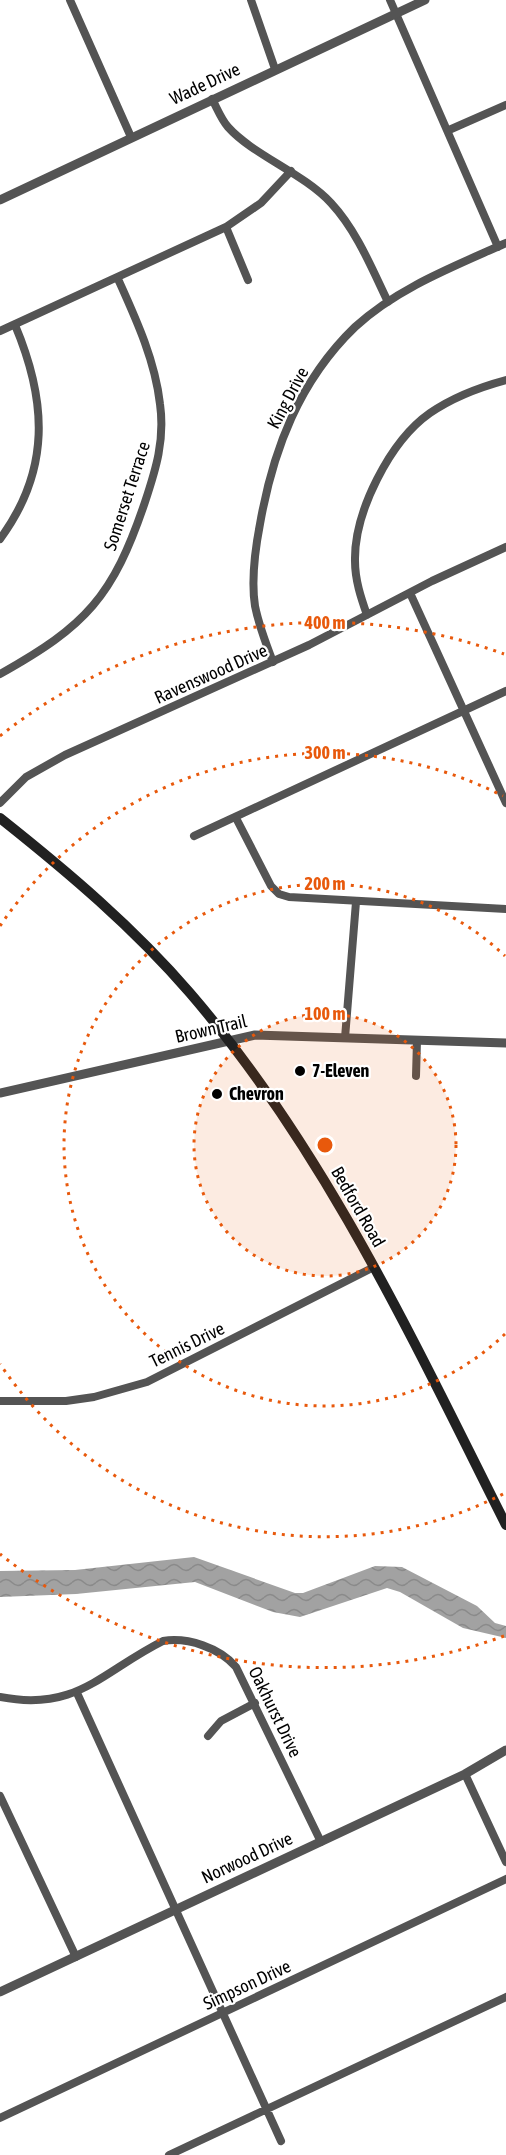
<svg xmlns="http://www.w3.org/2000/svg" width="506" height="2155" font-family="'Asap Condensed',sans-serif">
<defs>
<pattern id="water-waves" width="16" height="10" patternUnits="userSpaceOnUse" patternTransform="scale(1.5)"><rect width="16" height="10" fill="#a2a2a2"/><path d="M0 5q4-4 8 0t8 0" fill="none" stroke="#8a8a8a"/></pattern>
</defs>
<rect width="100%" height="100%" fill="#fff"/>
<path fill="url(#water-waves)" d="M194 1557 295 1593H303L375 1566 402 1567 477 1606 495 1623 506 1626V1638L463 1628 400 1592 387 1588 300 1617 273 1612 195 1582 76 1594 0 1597V1571L75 1570Z"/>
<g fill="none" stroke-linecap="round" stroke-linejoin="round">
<path stroke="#545454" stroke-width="8" d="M70 0 131 137
M251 0 275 69
M390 0 498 247
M212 99C217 108 221 119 228 127 253 155 303 173 331 203 357 231 372 269 388 302
M449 130 506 105
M226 227 248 280
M0 331 226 227 261 203 291 171
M0 539C51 470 47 401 15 325
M410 593 506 803
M367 615C361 598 355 580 355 561 354 512 390 441 430 413 453 397 480 387 506 380
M273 662C266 644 259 626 255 606 251 580 255 550 260 524 273 450 299 381 355 327 397 288 455 266 506 243
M0 674C86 626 113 597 145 502 156 469 165 440 160 404 155 360 136 319 118 279
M0 803 26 777 65 755 309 645 432 581 506 547
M236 818 271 886 279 894 289 897 506 909
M194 836 506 691
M345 1038 356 902
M416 1076 417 1040
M0 1401H66L94 1397 147 1382 374 1267
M77 1693 281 2141
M0 1697C77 1712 101 1672 163 1641 188 1637 220 1648 236 1667L321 1842
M208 1736 221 1721 255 1703
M465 1774 506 1862
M0 1796 76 1957
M0 2118 506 1879
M169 2155 506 1997"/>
<path stroke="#545454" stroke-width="9" d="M0 200 425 0
M0 1093 255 1035 506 1043
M0 1992 465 1774 506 1750"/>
<path stroke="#212121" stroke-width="10" d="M0 818C68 872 133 927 190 993 325 1150 413 1340 506 1525"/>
</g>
<circle cx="325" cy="1145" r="131" fill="#e8590c" fill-opacity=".12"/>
<g fill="none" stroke="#e8590c" stroke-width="3" stroke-dasharray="3 6">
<circle cx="325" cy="1145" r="131"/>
<path d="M505 1334A261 261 0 1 1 505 956"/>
<path d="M503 1494A392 392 0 0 1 0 1364M0 926A392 392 0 0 1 503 796"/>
<path d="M504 1636A522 522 0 0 1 0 1554M0 736A522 522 0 0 1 504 654"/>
</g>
<g fill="#000" stroke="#fff" stroke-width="2">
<circle cx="300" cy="1071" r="6"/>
<circle cx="217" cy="1094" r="6"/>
</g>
<g text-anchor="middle" stroke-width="4.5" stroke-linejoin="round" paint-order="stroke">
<g font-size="18" fill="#000" stroke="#fff">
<text transform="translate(205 84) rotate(-25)" y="6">Wade Drive</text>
<text transform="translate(288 398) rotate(-62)" y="6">King Drive</text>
<text transform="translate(127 496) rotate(-72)" y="6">Somerset Terrace</text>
<text transform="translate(211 674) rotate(-24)" y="6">Ravenswood Drive</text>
<text transform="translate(211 1029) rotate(-13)" y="6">Brown Trail</text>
<text transform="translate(358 1207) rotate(60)" y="6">Bedford Road</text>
<text transform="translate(187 1345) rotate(-26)" y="6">Tennis Drive</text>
<text transform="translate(275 1712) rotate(64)" y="6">Oakhurst Drive</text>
<text transform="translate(247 1858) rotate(-25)" y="6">Norwood Drive</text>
<text transform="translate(247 1985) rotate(-25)" y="6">Simpson Drive</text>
</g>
<g font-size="18" font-weight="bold" fill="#000" stroke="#fff" text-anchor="start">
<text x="312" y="1077">7-Eleven</text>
<text x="229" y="1100">Chevron</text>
</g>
</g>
<circle cx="325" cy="1145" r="9" fill="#e8590c" stroke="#fff" stroke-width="3"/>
<g font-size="18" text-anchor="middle" font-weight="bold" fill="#e8590c" stroke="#fff" stroke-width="4.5" stroke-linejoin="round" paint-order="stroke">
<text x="325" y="629">400 m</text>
<text x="325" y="759">300 m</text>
<text x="325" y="890">200 m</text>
<text x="325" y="1020">100 m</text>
</g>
</svg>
